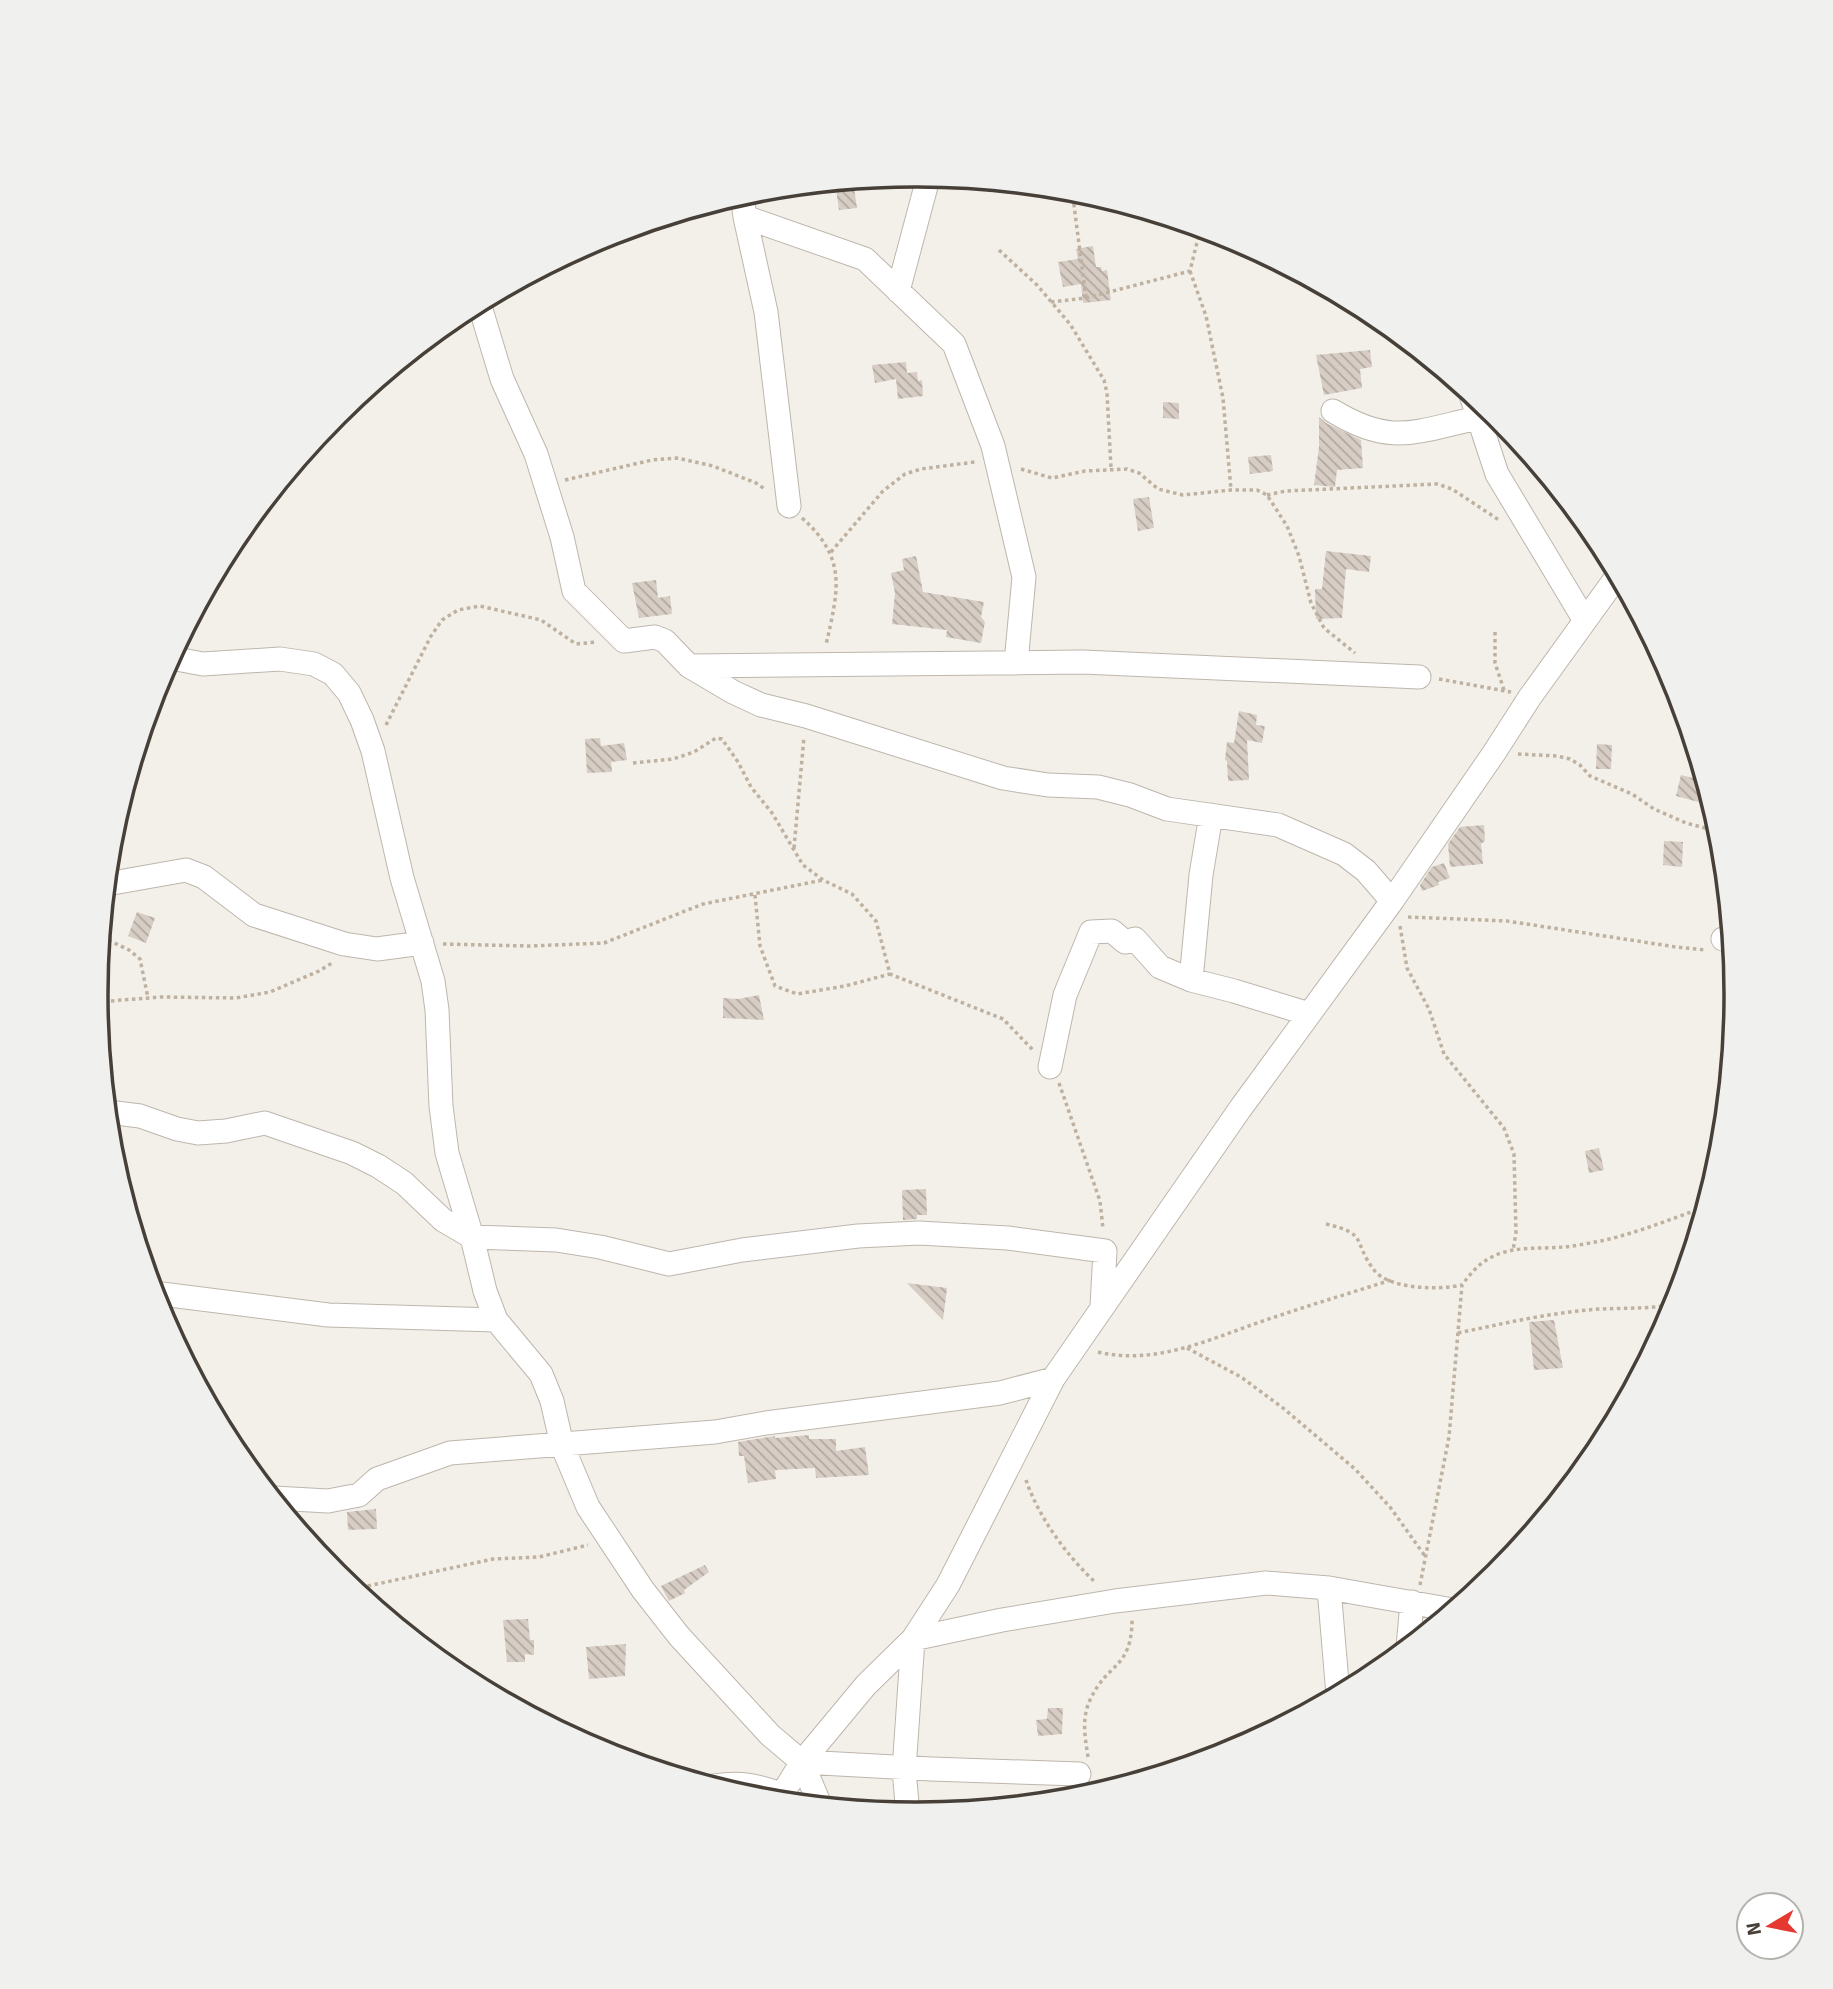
<svg xmlns="http://www.w3.org/2000/svg" width="1833" height="1989" font-family="Signika,sans-serif">
<defs>
<pattern id="building-back-hatch" width="6" height="6" patternUnits="userSpaceOnUse" patternTransform="scale(1.75)"><rect width="6" height="6" fill="#d7cdc4"/><path d="M-1 5l2 2M0 0l6 6M5-1l2 2" fill="none" stroke="#b0a8a0"/></pattern>
</defs>
<rect width="100%" height="100%" fill="#f3f0ea"/>
<path fill="url(#building-back-hatch)" d="M853 181 857 208 839 210 835 182Z
M1093 246 1096 267H1101L1102 271 1107 270 1111 300 1083 303 1081 284 1063 287 1058 262 1078 259 1076 249Z
M1370 350 1372 367 1360 369 1362 388 1324 395 1316 355Z
M906 362 907 373 917 372 918 381 922 380 923 396 898 399 896 379 875 383 872 365Z
M1163 402 1179 403V419L1163 418Z
M1319 417 1326 423 1361 440 1363 468 1337 470 1335 487 1314 485 1319 447Z
M1271 455 1273 471 1250 474 1248 457Z
M1149 497 1154 528 1138 531 1133 499Z
M1326 551 1371 556 1369 572 1346 569 1342 618 1316 619 1315 589H1322Z
M916 556 923 592 984 602 981 617 985 622 981 643 946 637 947 630 892 624 895 593 891 573 904 570 902 559Z
M656 580 658 598 670 596 672 614 639 618 632 583Z
M1239 711 1257 715 1256 725 1265 726 1262 743 1247 740 1249 780 1228 781 1227 761 1225 760 1227 742 1234 743Z
M600 738 601 746 624 743 627 760 611 762 612 772 587 773 585 739Z
M1597 744 1612 745 1611 769H1596Z
M1681 775 1705 781 1709 795 1706 804 1676 796Z
M1484 825 1485 841 1481 844 1483 864 1450 867 1448 844 1460 827Z
M1664 841 1683 842 1682 867 1663 865Z
M1444 863 1450 878 1438 882 1439 885 1422 891 1420 885 1432 867Z
M137 912 155 918 146 943 128 936Z
M759 995 764 1020 723 1018V998L738 999Z
M1599 1148 1604 1170 1589 1173 1585 1151Z
M926 1189 927 1215H917V1219L903 1220 902 1190Z
M907 1283 947 1288 943 1320Z
M1554 1320 1563 1368 1534 1370 1529 1322Z
M809 1435V1439H836V1451L865 1447 869 1475 816 1478 815 1468 775 1470 776 1479 748 1483 744 1456H739L738 1442 775 1436V1438Z
M376 1509 377 1529 348 1530 347 1512Z
M705 1565 709 1572 684 1590 685 1593 669 1601 661 1586Z
M528 1619 530 1640H534V1655L525 1654V1662H507L503 1620Z
M626 1644 625 1676 589 1679 586 1647Z
M1048 1708H1063L1062 1734 1038 1736 1036 1720 1047 1719Z"/>
<g fill="none" stroke-linecap="round" stroke-linejoin="round">
<g stroke="#beb6ad" stroke-width="25">
<path id="minor" d="M742 194 745 217 865 259 954 344 993 446 1024 577 1016 663
M745 217 766 312 789 506
M898 291 929 175
M479 303 502 379 536 454 562 537 574 591 624 641 655 637 665 641 689 666 733 692 761 705 806 716 1003 778 1048 785 1098 787 1130 795 1167 809 1278 825 1344 854 1366 871 1392 901
M1470 392 1497 474 1584 619
M1333 411C1392 447 1416 431 1478 418
M171 658 203 664 280 659 314 664 333 674 349 693 362 720 373 751 402 878 433 981 437 1010 441 1106 447 1153 472 1237 485 1291 496 1320 541 1374 552 1401 562 1445 588 1507 643 1590 679 1636 770 1735 802 1762 820 1805
M689 666 1083 662 1419 677
M1211 815 1201 875 1191 980 1234 991 1309 1014
M107 884 186 870 204 877 254 915 344 944 377 949 422 943
M1723 939 1732 942
M1050 1067 1065 995 1091 932 1112 931 1125 942 1135 939 1160 967 1191 980
M108 1112 140 1116 177 1129 198 1133 226 1131 265 1123 352 1153 378 1166 404 1183 443 1220 472 1237 556 1240 600 1247 669 1264 742 1250 858 1236 919 1233 1008 1238 1105 1251 1102 1306
M154 1293 328 1315 496 1320
M274 1498 328 1501 359 1495 377 1479 450 1453 715 1432 766 1423 1000 1393 1053 1379
M1329 1588 1338 1695
M1408 1647 1412 1602
M802 1762 931 1769 1079 1774
M713 1786C741 1782 755 1785 781 1794
M778 1801 802 1762 866 1685 913 1639 948 1585 1053 1379 1240 1109 1392 901 1494 753 1530 697 1618 575
M908 1814 904 1770 913 1639 1002 1620 1115 1601 1266 1583 1329 1588 1453 1610"/>
</g>
<path stroke="#beb1a0" stroke-width="3.5" stroke-dasharray="3.5 3.5" stroke-linecap="butt" d="M1072 190 1086 298
M999 250 1037 285 1070 324 1104 380 1107 393 1111 468
M1190 271 1206 316 1223 398 1231 490
M1051 302 1086 298 1190 271 1198 238 1197 226
M1021 469 1052 478 1085 471 1127 469 1139 473 1158 489 1183 495 1231 490H1257L1267 495 1287 526 1299 556 1311 603 1324 628 1355 653
M565 480 652 460 677 458 713 466 756 483 766 490
M1267 495 1286 491 1437 484 1452 489 1499 520
M802 518C848 559 838 591 826 645
M831 552 883 491 905 474 921 469 975 462
M1495 632V663L1504 690
M1439 679 1511 692
M386 725 431 636 442 620 458 610 480 606 541 620 576 644 597 642
M1518 754 1557 756 1570 759 1580 765 1590 776 1632 794 1654 809 1686 823 1720 832
M633 763 673 759 694 752 716 738 722 739 738 762 751 787 772 813 803 865 823 880 852 894 876 921 890 974 1003 1019 1033 1050
M794 848 804 737
M755 895 760 946 775 986 797 994 845 986 890 974
M1408 917 1507 921 1676 947 1706 950
M1722 921 1721 895 1724 861
M1400 926 1407 968 1429 1009 1444 1054 1504 1128 1514 1154 1516 1233 1513 1250
M102 937 129 950 140 959 148 998
M443 944 529 946 604 943 703 904 823 880
M1729 963 1732 969 1736 1005
M97 1002 161 997 236 998 270 992 319 971 332 963
M1059 1083 1100 1201 1103 1229
M1326 1224C1369 1234 1352 1241 1374 1270 1390 1290 1440 1290 1462 1285
M1661 1307 1665 1327
M1458 1333C1501 1324 1544 1314 1588 1310 1617 1307 1647 1310 1676 1304
M1187 1348 1241 1377 1283 1408 1355 1469 1390 1507 1425 1556
M1098 1352C1160 1367 1220 1334 1278 1316 1316 1303 1354 1292 1391 1280
M1026 1480C1039 1518 1067 1556 1096 1583
M1420 1585 1449 1437 1462 1285C1471 1273 1480 1262 1494 1256 1514 1246 1541 1249 1564 1247 1576 1246 1589 1243 1601 1241 1637 1233 1671 1219 1705 1207
M354 1589 493 1559 539 1557 588 1545
M1088 1757C1085 1737 1081 1717 1091 1698 1108 1662 1132 1669 1132 1619"/>
<use href="#minor" stroke="#fff" stroke-width="23"/>
</g>
<path d="M0 0H1833V1989H0ZM915 187H917A807 807 0 0 1 1724 994V995A807 807 0 0 1 917 1802H915A807 807 0 0 1 108 995V994A807 807 0 0 1 915 187Z" fill="#f0f0ef" fill-rule="evenodd"/>
<path fill="none" stroke="#474039" stroke-width="3.5" d="M915 187H917A807 807 0 0 1 1724 994V995A807 807 0 0 1 917 1802H915A807 807 0 0 1 108 995V994A807 807 0 0 1 915 187Z"/>
<g transform="translate(1770 1926) rotate(260)"><circle r="33" fill="#ffffff" stroke="#b5b3b0" stroke-width="2"/>
<path d="M0-5L12 26L0 18L-12 26Z" fill="#e53830"/>
<text y="-10" font-size="19" font-weight="bold" text-anchor="middle" fill="#474039">N</text>
</g>
</svg>
